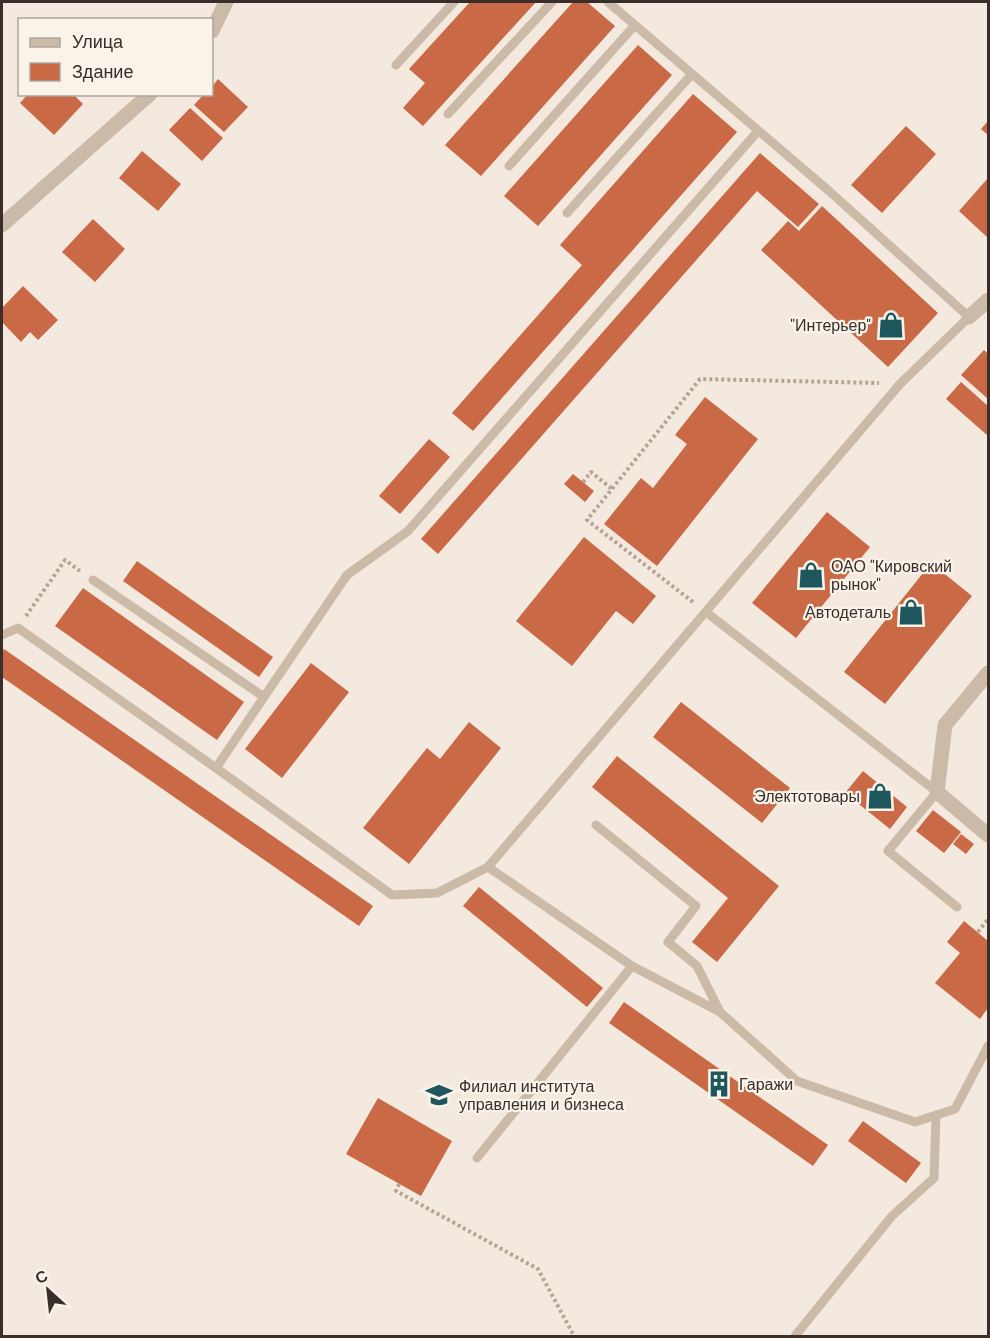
<svg xmlns="http://www.w3.org/2000/svg" width="990" height="1338" font-family="'DM Sans',sans-serif">
<rect width="100%" height="100%" fill="#f3e9de"/>
<path fill="#c96946" d="M470 2H536L423 126 403 108 425 83 409 69Z
M573 2H587L615 26 481 176 445 145Z
M638 45 672 75 538 226 504 196Z
M218 79 248 107 224 132 194 105 204 94H212V87Z
M28 94H73L83 104 54 135 20 103Z
M693 94 737 132 473 431 452 413 582 265 560 245Z
M190 108 223 138 202 161 169 130Z
M988 121V135L981 129Z
M906 126 936 154 882 213 851 185Z
M142 151 181 184 158 211 119 178Z
M760 153 819 204 798 227 757 191 438 554 421 539Z
M988 178V238L959 211Z
M822 206 938 313 888 367 761 250 788 221 799 231Z
M93 219 125 249 95 282 62 252Z
M23 286 58 320 38 340 30 332 21 342 2 322V308Z
M984 350 988 354V399L961 375Z
M961 382 988 406V436L946 399Z
M705 397 758 439 657 566 604 524 641 478 653 488 687 444 675 435Z
M429 439 450 457 400 514 379 496Z
M573 474 594 491 585 502 564 484Z
M827 512 870 547 796 638 752 603Z
M584 537 656 596 633 624 616 611 572 666 516 621Z
M137 561 273 657 259 677 123 581Z
M931 563 972 596 885 704 844 672Z
M83 588 244 702 217 740 55 626Z
M4 649 373 906 359 926 2 677V653Z
M311 663 349 692 282 778 245 749Z
M681 702 790 788 762 823 653 737Z
M469 722 501 748 409 864 363 828 427 748 440 759Z
M617 756 779 886 717 962 692 942 728 898 592 787Z
M863 771 907 807 890 829 845 793Z
M933 810 961 832 944 853 916 831Z
M961 834 974 844 966 854 953 844Z
M479 887 603 988 587 1007 463 906Z
M964 921 988 941V1008L980 1019 935 983 960 953 947 942Z
M624 1002 828 1145 813 1166 609 1023Z
M378 1098 452 1141 421 1196 346 1154Z
M863 1121 921 1163 906 1183 848 1141Z"/>
<g fill="none" stroke-linecap="round" stroke-linejoin="round">
<path stroke="#b8a493" stroke-width="4" stroke-dasharray="3 3" stroke-linecap="butt" d="M583 482 591 472 612 489
M693 602 587 520 700 379 879 383
M26 616 65 560 80 571
M978 932 988 919
M399 1184 396 1191 538 1269 574 1336"/>
<path stroke="#ccbaa9" stroke-width="9" d="M396 65 454 2
M448 114 552 2
M509 166 635 25
M567 213 692 74
M93 580 264 697 216 768
M706 612 937 792 888 851 957 907
M2 635 18 628 216 768 392 895 437 893 488 867 900 384 969 317 829 191 608 2
M264 697 347 575 408 531 758 131
M596 825 696 906 668 942 697 966 720 1012
M488 867 632 966 720 1012 797 1081 915 1122 955 1109 988 1046
M477 1158 632 966
M795 1336 892 1216 934 1178 936 1115"/>
<path stroke="#ccbaa9" stroke-width="15" d="M212 31 226 2
M2 225 150 94
M969 317 988 300
M988 673 945 725 937 792 988 835"/>
</g>
<defs>
<g id="shop-bare" transform="scale(2.07)"><path d="M-5-2.5h2.3a2.7 3.5 0 0 1 5.4 0H5L5.5 6h-11ZM-1.5-2.5h3a1.5 2.3 0 0 0-3 0Z" fill="#1d565c" stroke="#faf3ea" stroke-width="2.5" paint-order="stroke"/></g>
<g id="building-bare" transform="scale(2.07)"><path d="M-4-6H4V6H1V3H-1V6H-4ZM-2.5-4.3h1.7v1.8h-1.7ZM.8-4.3h1.7v1.8H.8ZM-2.5-1h1.7V.8h-1.7ZM.8-1h1.7V.8H.8Z" fill="#1d565c" stroke="#faf3ea" stroke-width="2.5" paint-order="stroke"/></g>
<g id="university-bare" transform="scale(2.07)"><path d="M0-5L7-2L0 1L-7-2ZM-4 1L0 2.5L4 1V4Q0 6-4 4Z" fill="#1d565c" stroke="#faf3ea" stroke-width="2.5" paint-order="stroke"/></g>
</defs>
<g fill-rule="evenodd">
<use href="#shop-bare" x="891" y="325"/>
<use href="#shop-bare" x="811" y="575"/>
<use href="#shop-bare" x="911" y="612"/>
<use href="#shop-bare" x="880" y="796"/>
<use href="#building-bare" x="719" y="1084"/>
<use href="#university-bare" x="439" y="1095"/>
</g>
<g text-anchor="middle" stroke-width="4.5" stroke-linejoin="round" paint-order="stroke">
<g font-size="16" fill="#392e29" stroke="#faf3ea" text-anchor="end">
<text x="871" y="331">"Интерьер"</text>
<text x="831" y="572" text-anchor="start">ОАО "Кировский<tspan x="831" dy="18">рынок"</tspan></text>
<text x="891" y="618">Автодеталь</text>
<text x="860" y="802">Электотовары</text>
<text x="739" y="1090" text-anchor="start">Гаражи</text>
<text x="459" y="1092" text-anchor="start">Филиал института<tspan x="459" dy="18">управления и бизнеса</tspan></text>
</g>
</g>
<rect width="990" height="1338" fill="none" stroke="#392e29" stroke-width="6"/>
<rect x="18" y="18" width="195" height="78" fill="#faf3ea" stroke="#ada49d" stroke-width="1.5"/>
<rect x="30" y="38" width="30" height="9" fill="#ccbaa9" stroke="#ada49d" stroke-width="1.5"/>
<text x="72" y="48" font-size="18" fill="#392e29">Улица</text>
<rect x="30" y="63" width="30" height="18" fill="#c96946" stroke="#ada49d" stroke-width="1.5"/>
<text x="72" y="78" font-size="18" fill="#392e29">Здание</text>
<g transform="translate(48 1290) rotate(333)" stroke="#faf3ea" stroke-width="4.5" paint-order="stroke">
<path d="M0-4.5L10 22L0 15L-10 22Z" fill="#392e29"/>
<text y="-9" font-size="16" font-weight="bold" text-anchor="middle" fill="#392e29">С</text>
</g>
</svg>
